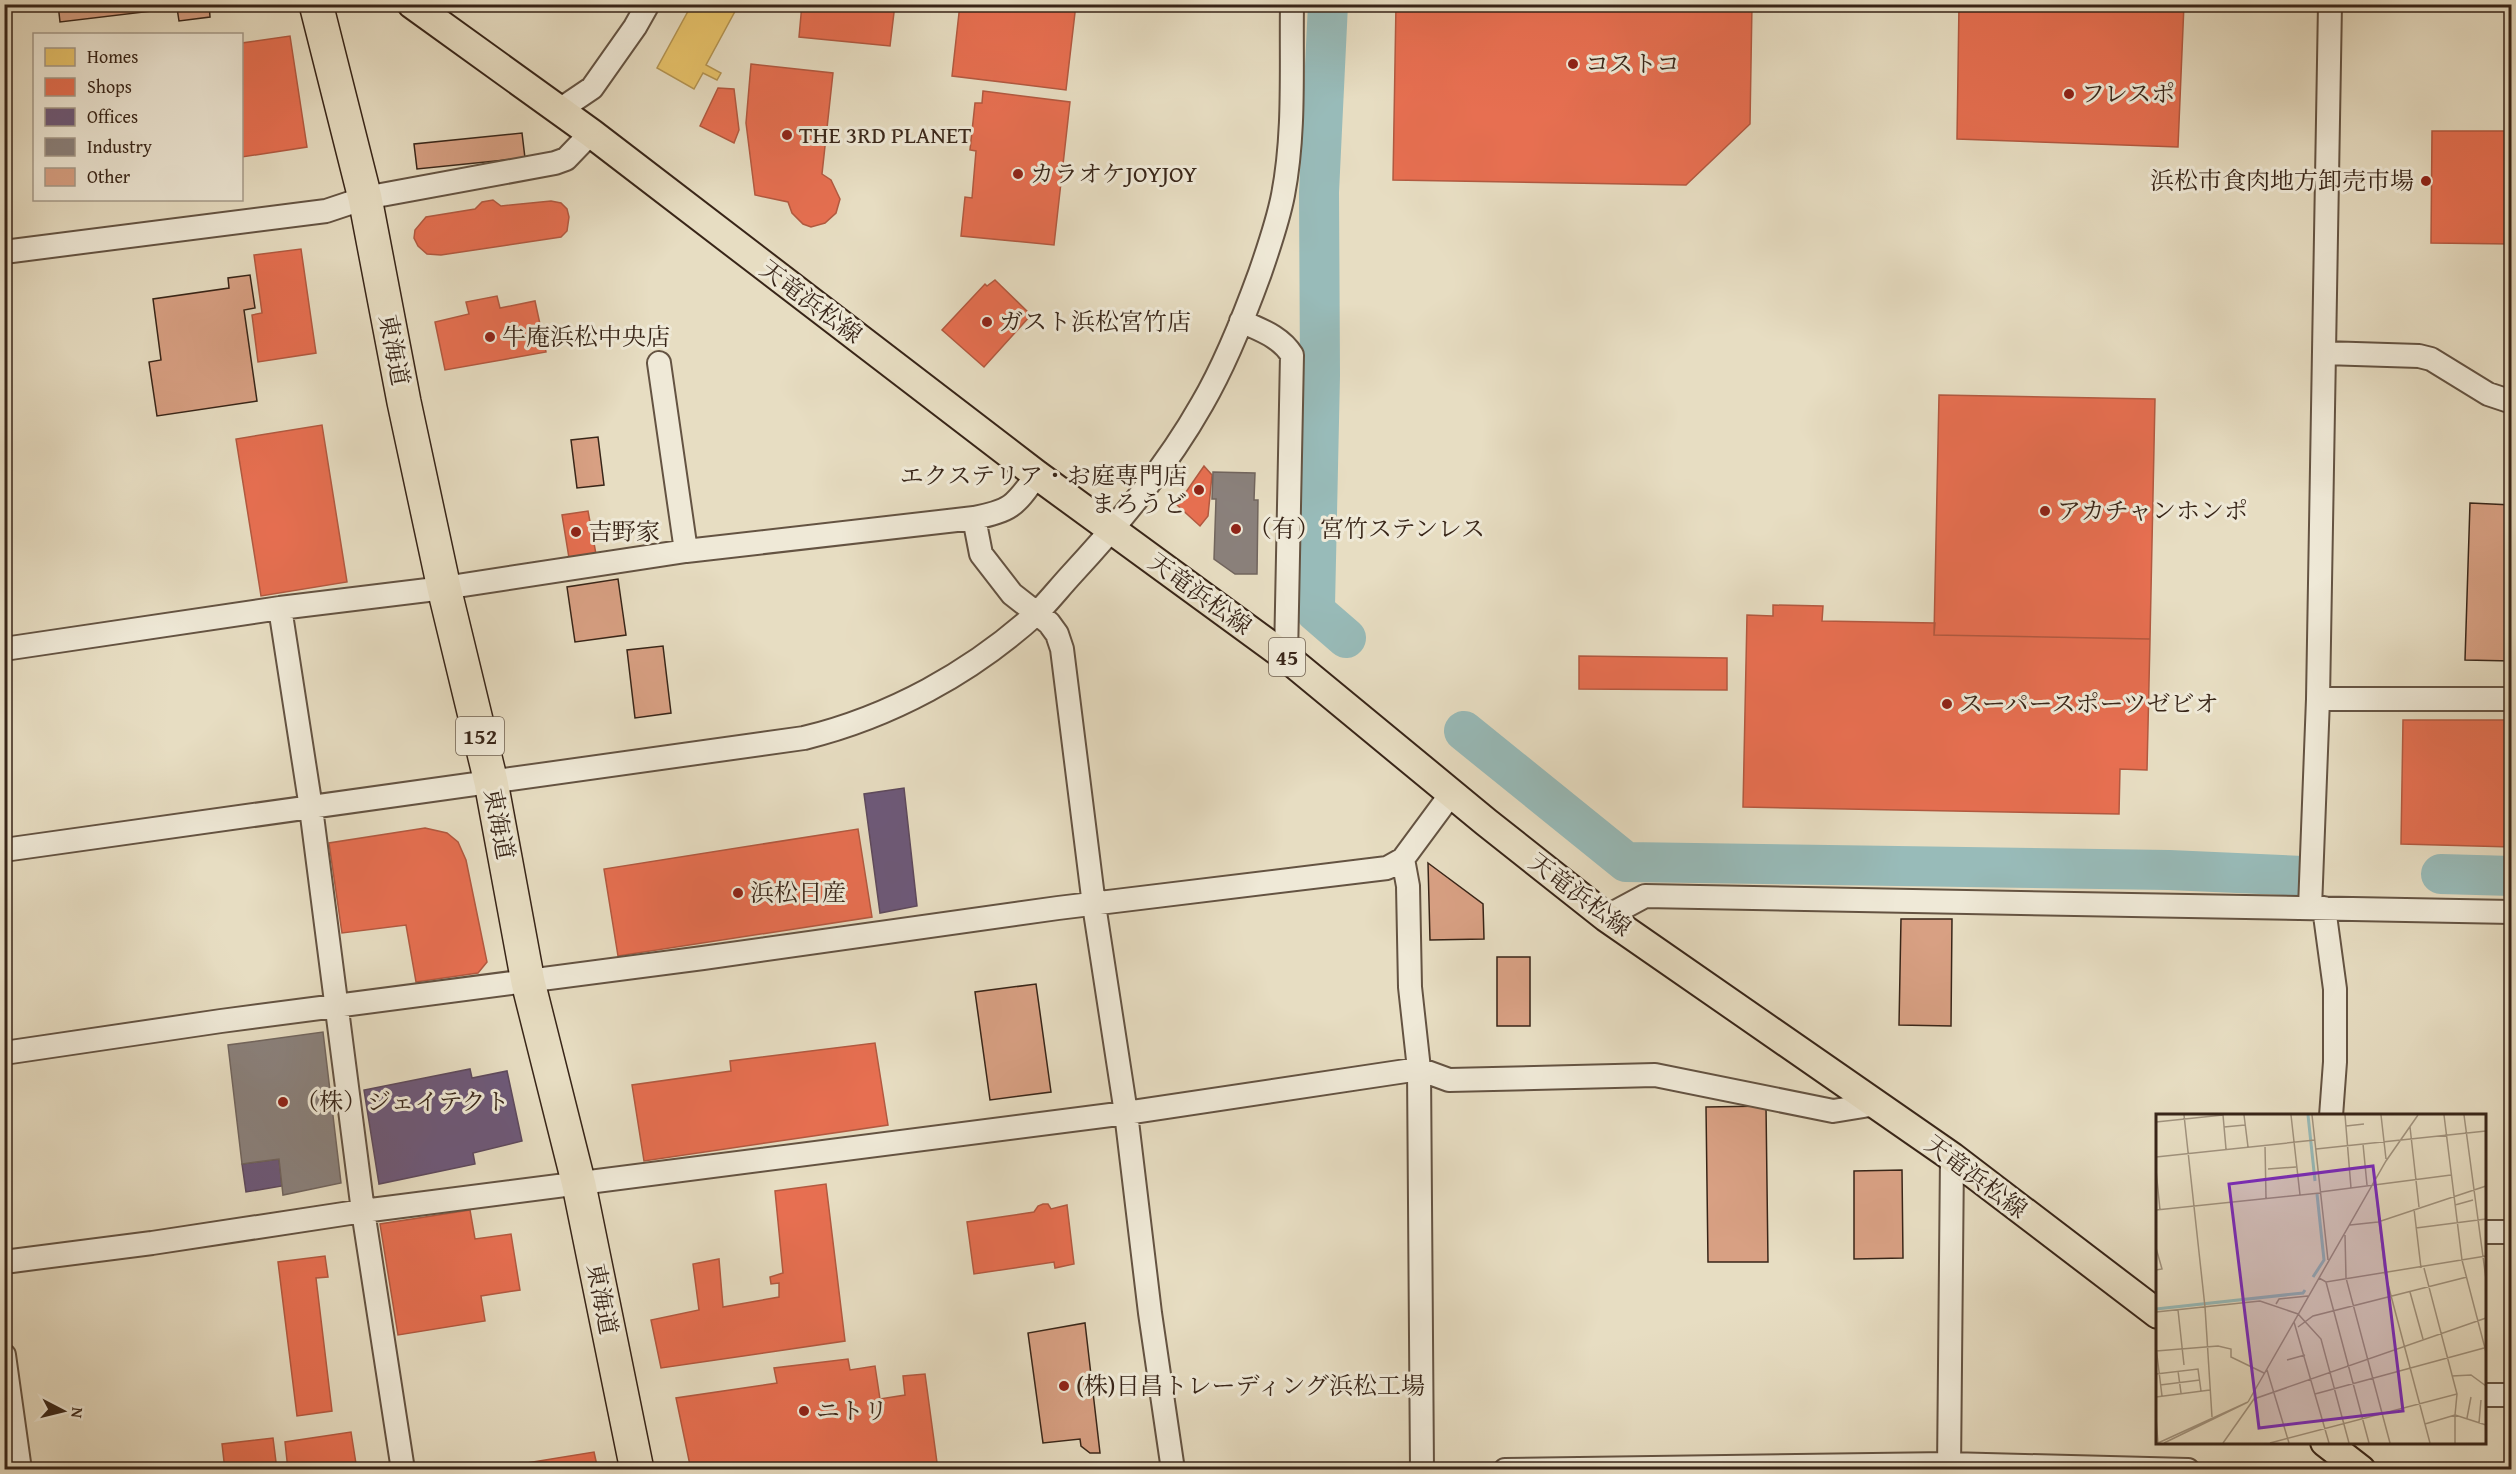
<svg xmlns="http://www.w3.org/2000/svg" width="2516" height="1474" font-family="'Gentium Book Plus','Noto Serif JP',serif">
<rect width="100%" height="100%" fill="#e7ddc2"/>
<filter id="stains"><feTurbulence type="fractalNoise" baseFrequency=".00333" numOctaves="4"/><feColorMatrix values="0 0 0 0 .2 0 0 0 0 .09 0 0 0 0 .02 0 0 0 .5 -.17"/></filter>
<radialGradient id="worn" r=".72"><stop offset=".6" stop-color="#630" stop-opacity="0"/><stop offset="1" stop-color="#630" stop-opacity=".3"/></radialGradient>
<path fill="#e9c46a" stroke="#b49451" stroke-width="1.5" d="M692 4H739L706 65 721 73 717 80 703 73 694 89 657 68Z"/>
<path fill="#e76f51" stroke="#b25940" stroke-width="1.5" d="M802 4H895L890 46 799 37Z
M960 4H1076L1066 90 952 76Z
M1396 4H1752L1750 124 1686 185 1393 180Z
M1959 4H2184L2178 147 1957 139Z
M290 36 307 147 242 157V43Z
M751 64 833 73 822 174 831 180 840 199 836 213 825 223 811 227 803 224 792 213 788 202 755 195 746 123Z
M718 88 734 89 739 130 734 143 700 126Z
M983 91 1070 102 1054 245 961 236 965 197 972 198 976 151 970 150 975 103H982Z
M2432 131H2512V244L2431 243Z
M493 200 501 206 551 201 561 203 567 209 569 217 567 231 561 237 441 255 427 254 418 246 414 238 415 230 426 217 475 209 482 202Z
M301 249 316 353 258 362 252 315 262 313 254 255Z
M995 280 1031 315 984 367 942 330 985 284 987 286Z
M497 296 500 308 535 301 546 352 445 370 435 322 469 314 466 302Z
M1939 395 2155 399 2150 639 1934 635Z
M322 425 347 582 261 596 236 439Z
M1204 466 1212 475 1208 516 1200 526 1177 505Z
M588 511 596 554 569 558 562 515Z
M1773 605 1823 606 1822 621 1935 623 1934 635 2150 639 2147 770 2120 769 2119 814 1743 807 1747 615 1773 616Z
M1579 656 1727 658V690L1579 689Z
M2403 720H2512V847L2401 844Z
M425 828 447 833 458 842 466 860 487 962 478 973 416 982 406 925 342 933 329 843Z
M858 829 872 917 618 956 604 869Z
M875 1043 888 1125 644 1161 632 1085 731 1071 730 1061Z
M826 1184 845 1341 661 1368 651 1320 699 1310 693 1264 719 1259 723 1307 779 1297V1283L771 1284 770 1277 783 1273 775 1191Z
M1043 1204H1048L1051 1209 1067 1205 1074 1264 1055 1268 1054 1262 974 1274 967 1222 1034 1212 1038 1206Z
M470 1210 475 1239 511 1234 520 1290 481 1296 485 1321 398 1335 380 1224Z
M325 1256 328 1277 316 1278 332 1411 297 1416 278 1262Z
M848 1359 850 1370 875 1366 880 1399 905 1395 903 1376 925 1374 938 1470H691L676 1398 777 1383 774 1368Z
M351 1432 357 1470H288L285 1442Z
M273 1438 277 1470H225L222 1444Z
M594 1452 598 1470H483Z"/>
<path fill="#6d597a" stroke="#5d495d" stroke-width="1.5" d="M904 788 917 906 880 913 864 794Z
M470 1069 472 1078 507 1071 522 1141 473 1153 475 1164 379 1184 364 1090Z
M279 1159 282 1186 246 1192 242 1164Z"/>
<path fill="#8a817c" stroke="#71655e" stroke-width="1.5" d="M1213 472 1255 473 1254 500H1258L1257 574H1235L1214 559 1216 499H1212Z
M323 1032 341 1183 283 1195 279 1159 242 1164 228 1045Z"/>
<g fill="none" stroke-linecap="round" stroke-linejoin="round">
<path stroke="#98bbb9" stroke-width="40" d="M1328 4 1319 192 1320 375 1315 606 1316 612 1346 638
M1464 731 1626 862 2169 870 2303 876
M2441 874 2512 876"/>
</g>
<path fill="#d8a083" stroke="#382518" stroke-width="1.5" d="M58 4H209L210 17 179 21 177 8 60 22Z
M522 133 525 158 417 169 414 144Z
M250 275 255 308 244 310 257 401 157 416 149 362 161 360 153 299 229 288 228 278Z
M598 437 604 485 577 488 571 440Z
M2470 503 2512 505V661L2465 660Z
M618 579 626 635 575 642 567 587Z
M663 646 671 713 635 718 627 650Z
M1428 863 1483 904 1484 939 1430 940Z
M1901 919H1952L1951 1026 1899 1025Z
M1497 957H1530V1026H1497Z
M1036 984 1051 1092 990 1100 975 992Z
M1766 1106 1768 1262H1708L1706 1107Z
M1902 1170 1903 1258 1854 1259V1171Z
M1085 1323 1100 1453H1090L1081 1446 1080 1439 1043 1443 1028 1333Z"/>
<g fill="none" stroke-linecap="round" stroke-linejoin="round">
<g stroke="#645342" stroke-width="26">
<path id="minor" d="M558 111 592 88 635 27 648 4
M4 252 326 211 365 198 555 163 566 159 591 133
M1241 321C1260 330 1280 336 1292 355L1286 657
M2324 353 2419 356 2431 359 2488 394 2512 402
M659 363 686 551
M974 518 981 554 1012 594 1049 623 1057 634 1062 649 1094 905 1126 1113 1150 1313 1173 1470
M280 608 311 808 363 1211 403 1470
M4 649 280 608 444 588 686 551 974 518C1012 511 1015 505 1037 475
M2318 699H2512
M4 850 804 738C890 717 971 673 1037 613 1049 601 1060 587 1072 574 1120 522 1167 466 1202 404 1226 363 1244 317 1260 273 1269 247 1278 221 1283 195 1295 133 1291 67 1292 4
M2310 908 2318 699 2330 4
M2324 908 2335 989V1062L2331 1116
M1606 917 1645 896 2512 912
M4 1053 221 1021 703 958 1058 908 1387 868 1403 859
M2484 1232H2512
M4 1262 152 1243 363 1211 1126 1113 1419 1069 1449 1080 1655 1075 1833 1111 1876 1104
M4 1355 20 1470
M2484 1395H2512
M1422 1470 1419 1069 1410 987 1408 886 1403 859 1451 794
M1505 1470 1948 1464 2188 1470
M1949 1470 1952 1157"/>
</g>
<g stroke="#382518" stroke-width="32">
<path id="major" d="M412 4 591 133 1037 475 1286 657 1486 822 1606 917 1952 1157 2158 1314
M2325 1442 2361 1470"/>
</g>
<g stroke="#382518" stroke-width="36">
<path id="highway" d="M316 4 365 198 404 402 444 588 491 782 528 982 579 1185 637 1470"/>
</g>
<use href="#minor" stroke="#efe9d7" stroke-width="22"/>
<use href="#major" stroke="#e7ddc2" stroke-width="28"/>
<use href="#highway" stroke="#e7ddc2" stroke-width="33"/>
</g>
<g fill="#8f2418" stroke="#efe9d7" stroke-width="2">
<circle cx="1573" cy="64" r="6"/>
<circle cx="2069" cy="94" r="6"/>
<circle cx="787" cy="135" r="6"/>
<circle cx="1018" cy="174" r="6"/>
<circle cx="2426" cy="181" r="6"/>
<circle cx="987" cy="322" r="6"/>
<circle cx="490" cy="337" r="6"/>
<circle cx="1199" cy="490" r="6"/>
<circle cx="2045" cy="511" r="6"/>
<circle cx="1236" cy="529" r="6"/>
<circle cx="576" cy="532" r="6"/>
<circle cx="1947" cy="704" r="6"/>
<circle cx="738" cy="893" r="6"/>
<circle cx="283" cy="1102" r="6"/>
<circle cx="1064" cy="1386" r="6"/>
<circle cx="804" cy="1411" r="6"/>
</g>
<g text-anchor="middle" stroke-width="6" stroke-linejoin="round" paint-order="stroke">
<g fill="#efe9d7" stroke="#6f6051" stroke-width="1.5">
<rect x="1269" y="638" width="36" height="38" rx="4.5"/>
<rect x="456" y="717" width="48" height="38" rx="4.5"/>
</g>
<g font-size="22" font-weight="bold" fill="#382518">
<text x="1287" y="665">45</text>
<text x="480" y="744">152</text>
</g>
<g font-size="24" fill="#382518" stroke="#efe9d7" text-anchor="start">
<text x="1585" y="72">コストコ</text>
<text x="2081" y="102">フレスポ</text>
<text x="799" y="143">THE 3RD PLANET</text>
<text x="1030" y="182">カラオケJOYJOY</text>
<text x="2414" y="189" text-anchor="end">浜松市食肉地方卸売市場</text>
<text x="999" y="330">ガスト浜松宮竹店</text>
<text x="502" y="345">牛庵浜松中央店</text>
<text x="1187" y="484" text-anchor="end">エクステリア・お庭専門店<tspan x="1187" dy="28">まろうど</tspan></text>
<text x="2057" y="519">アカチャンホンポ</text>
<text x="1248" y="537">（有）宮竹ステンレス</text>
<text x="588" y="540">吉野家</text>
<text x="1959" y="712">スーパースポーツゼビオ</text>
<text x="750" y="901">浜松日産</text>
<text x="295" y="1110">（株）ジェイテクト</text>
<text x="1076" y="1394">(株)日昌トレーディング浜松工場</text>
<text x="816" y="1419">ニトリ</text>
</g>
<g font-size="24" fill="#382518" stroke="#efe9d7">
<text transform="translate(811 302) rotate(37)" y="8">天竜浜松線</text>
<text transform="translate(394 350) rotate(79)" y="8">東海道</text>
<text transform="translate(1200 594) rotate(36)" y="8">天竜浜松線</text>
<text transform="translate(499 824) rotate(79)" y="8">東海道</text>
<text transform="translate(1580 895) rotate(37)" y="8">天竜浜松線</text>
<text transform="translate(1976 1177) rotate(37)" y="8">天竜浜松線</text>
<text transform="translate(602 1299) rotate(79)" y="8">東海道</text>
</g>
</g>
<g transform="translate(2156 1114)">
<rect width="330" height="330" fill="#e7ddc2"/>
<path fill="none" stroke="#98bbb9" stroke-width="3" d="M152 1 159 67M157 163 168 146 161 80M0 195 147 179 149 176"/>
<path fill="none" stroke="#a1937e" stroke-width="1.5" d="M28 1 49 193 56 303M67 1 70 35M88 1 92 33M135 1 144 81M156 1 172 146M189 1 195 74M225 1 230 45M288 1 306 146 330 238M308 1 330 165M0 8 67 1M190 12 208 10M68 13 89 11M254 13 263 93M207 30 211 71M109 31 110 84M160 35 330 17M0 43 159 26M112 55 140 53M0 56 4 96M219 70 229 159 274 329M164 78 295 61M299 91 317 86M258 95 265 154M0 96 164 79M194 111 222 108 330 72M260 114 330 105M189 121 190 164 234 329M0 134 6 155 0 156M163 164 170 168 330 142M170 168 213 329M254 178 267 225M120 190 123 185 152 182M22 196 28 251M0 198 104 187 142 200 165 225 193 329M138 208 173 329M142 213 157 202 311 163M0 233 6 282M0 237 62 232 75 235V243L108 259M131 246 149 241M111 256 133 329M22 257 25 279M0 260 42 255 45 277M296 262 315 261 330 272M4 271 44 266M159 280 328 234M301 280 299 301 330 311M0 283 54 276M92 288 230 47 262 1M0 304 2 329M311 304 315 283M323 309 325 286M269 310 299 301V329M2 329 92 288M8 329 90 289M67 329 98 285 330 204M114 329 301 280 268 154"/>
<path fill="#7b2cbf" fill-opacity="0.15" stroke="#7b2cbf" stroke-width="3" d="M217 52 247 297 103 314 73 70Z"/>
<rect width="330" height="330" fill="none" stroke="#382518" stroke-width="3"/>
</g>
<rect width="2516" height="1474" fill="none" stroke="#e7ddc2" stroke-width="24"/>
<rect x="6" y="6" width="2504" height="1462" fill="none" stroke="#382518" stroke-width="3"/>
<rect x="12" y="12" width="2492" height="1450" fill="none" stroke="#382518" stroke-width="1.5"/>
<rect x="33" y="33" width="210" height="168" fill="#efe9d7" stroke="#a69b8b" stroke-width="1.5"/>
<rect x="45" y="48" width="30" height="18" fill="#e9c46a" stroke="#a69b8b" stroke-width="1.5"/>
<text x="87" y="63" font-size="18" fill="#382518">Homes</text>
<rect x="45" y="78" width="30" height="18" fill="#e76f51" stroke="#a69b8b" stroke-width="1.5"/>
<text x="87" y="93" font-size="18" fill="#382518">Shops</text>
<rect x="45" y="108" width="30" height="18" fill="#6d597a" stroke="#a69b8b" stroke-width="1.5"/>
<text x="87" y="123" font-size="18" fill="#382518">Offices</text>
<rect x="45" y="138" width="30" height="18" fill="#8a817c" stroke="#a69b8b" stroke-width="1.5"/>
<text x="87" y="153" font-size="18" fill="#382518">Industry</text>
<rect x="45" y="168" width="30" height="18" fill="#d8a083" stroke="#a69b8b" stroke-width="1.5"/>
<text x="87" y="183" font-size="18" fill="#382518">Other</text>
<g transform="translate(63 1411) rotate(97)" stroke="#efe9d7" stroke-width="4.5" paint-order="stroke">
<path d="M0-4.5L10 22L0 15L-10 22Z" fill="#382518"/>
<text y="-9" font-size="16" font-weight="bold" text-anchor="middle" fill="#382518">N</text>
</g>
<rect width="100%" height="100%" filter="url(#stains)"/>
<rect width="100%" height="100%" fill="url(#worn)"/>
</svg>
